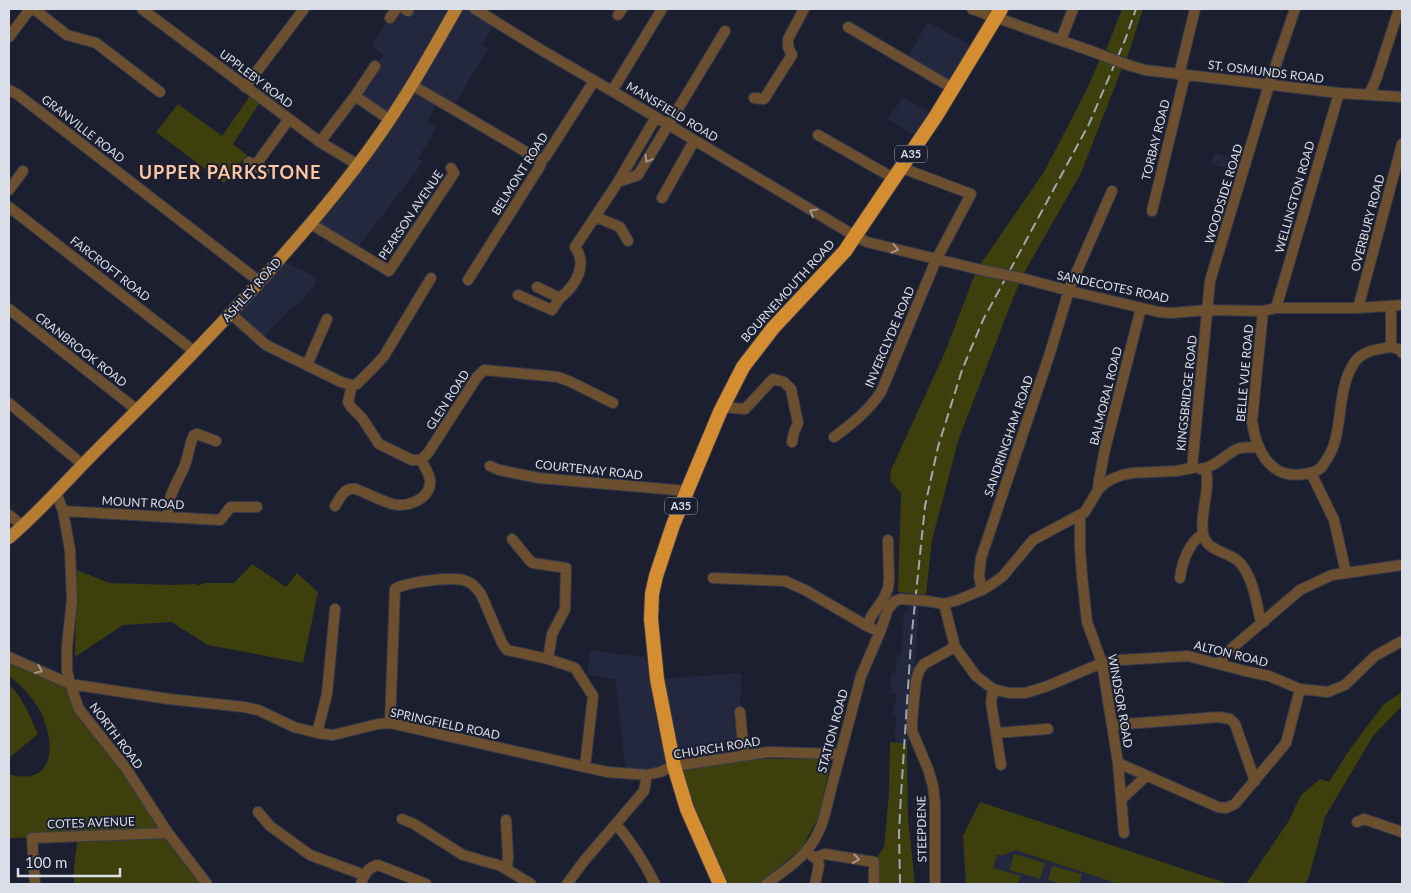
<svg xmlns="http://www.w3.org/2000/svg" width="1411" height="893" font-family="Lato,sans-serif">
<rect width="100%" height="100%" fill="#1b1f30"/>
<path fill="#23283e" d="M396 9H490L486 16 496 22 482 44 488 49 452 108 438 101 427 122 437 128 418 158 423 162 356 250 311 224 390 120 355 96 383 55 371 46Z
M1127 9H1138L1105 92 1082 142 983 326 967 362 955 396 944 435 935 470 923 547 918 609 919 610 909 741 907 744 904 774 903 884H892V826L896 742 895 741 896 715 892 714 897 694 891 693 892 687H889L892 673H895L897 655H901L904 613H908L913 536 919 493 928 451 939 414 969 330 986 296 1075 135 1104 71Z
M928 22 978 49 954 89 905 61Z
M903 97 936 116 921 139 888 119Z
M1214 153 1246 163 1243 173 1211 164Z
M279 260 317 277 315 285 297 306 291 308 261 340 231 314Z
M590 650 656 659 658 679 741 673 740 712 744 755 626 773 615 679 587 675Z
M993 849 1015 850 1119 884H988Z"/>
<path fill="#3d400d" d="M1122 9H1143L1127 58 1106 50Z
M1102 55 1124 63 1081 173 1021 278 959 438 932 540 926 595 898 592 901 493 890 481 891 470 945 352 977 269 1044 172 1085 93Z
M250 96 260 102 233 144 247 155 224 183 156 132 178 104 222 136Z
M252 564 286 587 297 573 318 592 303 663 208 645 171 622 123 625 75 657 77 570 109 583 174 585 196 584 197 586 204 583H234Z
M9 657 70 684 79 709 207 884H74V867L78 836 9 838V774C56 788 56 741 40 711 33 697 21 685 9 676Z
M9 685C23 697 30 717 38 734L9 758Z
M1402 692V706L1373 736 1325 817 1309 877 1305 884H1246L1288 822 1301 795 1320 779 1329 782 1350 749 1383 705Z
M890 742 907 744 908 819 915 884H874V862L884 847 889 793Z
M825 758 829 761 830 765 819 816 802 848 758 884H726L696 815 683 774V770L686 768 760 759Z
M980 802 1229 884H1119L1015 850 1003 855H997L993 868 1021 876 1018 884H966L963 836Z
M1014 854 1045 863 1040 879 1010 870Z
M1052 866 1082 874 1079 884H1061L1048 880Z"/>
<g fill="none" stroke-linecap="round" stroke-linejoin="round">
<g stroke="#363a4a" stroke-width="12">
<path id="minor" d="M34 9 67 35 96 43 160 92
M142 9 320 142 358 165
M405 9 408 11
M475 9 543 51 612 91 855 236 867 242 977 269
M972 9 1091 51
M618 15 622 9
M390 18 396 9
M848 27 954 89
M9 37 30 9
M1061 40 1073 9
M1128 65 1145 70 1339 93 1402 97
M1179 75 1195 9
M412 85 538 159 542 160
M245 87 304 9
M9 90 17 94 260 282
M612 91 662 9
M1369 95 1377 77 1399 9
M355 96 390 120
M754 98 764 99 792 55 788 47V39L804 9
M818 135 895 179
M320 142 355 96 375 66
M249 162 264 171
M255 166 289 119
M618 182 638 175 725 31
M9 190 23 171
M662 198 694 141
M9 207 195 352
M1152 211 1185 75
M596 217 620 227 628 241
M311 224 389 271 454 173 451 168
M1021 278 1070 291 1159 312 1171 313 1208 310 1263 311 1276 308H1358L1402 305
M468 280 540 166 542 160 546 156 594 81
M518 295 552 310 560 298 537 287
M560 298C576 285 588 265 575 247L618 182 656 117
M1391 306V347L1401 350 1402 353
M1276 308 1339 93
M1358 308 1402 144
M9 309 137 410
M1263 311 1252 421C1256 450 1270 480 1304 474 1311 473 1320 471 1323 465 1328 458 1333 449 1335 441 1342 416 1339 386 1354 363 1362 351 1377 349 1391 347
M231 314 266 345 341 382 352 385 357 384 375 366 384 356 431 278
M307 365 327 319
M352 385 348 402 351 407 362 418 379 444 412 460H421L428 453 477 377 484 370 558 377 571 382 613 403
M9 403 82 464
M722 407 745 409 773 379 784 382 791 389 798 423 794 432 792 442
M834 437C852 424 868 411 881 392L936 260 971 194 902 168
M490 466 499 470 539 478 687 491
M1205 468C1212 486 1199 514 1203 534 1207 553 1231 551 1241 564 1253 579 1256 600 1260 618L1264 622
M1200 469C1215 467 1223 457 1235 450 1242 446 1251 448 1258 447
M1311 473 1334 520 1346 573
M1098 490 1099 480 1105 449 1141 308
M56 492 63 511 70 550 72 600 67 647V670L70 684 79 709 125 767 168 833 207 884
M335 506C341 497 344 487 356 489 368 494 380 500 392 504 407 508 431 499 430 481 430 474 424 466 421 460
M63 511 220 520C225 516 226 511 231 507H257
M9 515 23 526
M1080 516V546L1082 576 1087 622 1102 663 1118 763 1124 833
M168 517C168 493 176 486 185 465 189 455 189 444 194 435L197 434 216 441
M512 539 530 561 533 563 566 568 565 609 552 634 548 659
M713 578 785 581 805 590 867 626 880 632
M1180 578C1182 562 1189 542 1203 534
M982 590 979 576 981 558 1049 356 1070 287 1112 191
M927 601 944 604 958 600 982 590 992 584 1003 576 1033 540 1085 512 1098 490 1104 484 1112 479 1122 475 1133 473 1176 471 1192 468 1210 281 1269 85 1295 9
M944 604 955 647 976 676 993 689 1009 693H1025L1045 687 1102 663 1120 660 1188 656 1245 671 1269 676 1300 689 1328 692 1345 685 1375 656 1402 641
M867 626 872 615 884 598 888 588 889 579 888 540
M9 657 70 684 169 699 244 707 258 710 294 727 317 733 333 735 378 724 390 723 607 772 647 775 660 772 674 766 769 752 840 754
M1220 664 1225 654 1300 590 1332 575 1402 565
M993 689 991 702 1001 765
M740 712 744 755
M390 723 395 589C406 582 455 576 466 581 473 583 477 589 481 594L502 643 507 650 548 659 575 668 593 696 585 767
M1112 725 1219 717 1230 719 1235 724 1255 781
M317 733 327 694 335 609
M997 733 1048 729
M1118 763 1218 807 1226 808 1235 804 1286 743 1300 689
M1122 799 1146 776
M258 812 270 826 310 855 364 875
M402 819 414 824 463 855 501 866 531 884
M506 820 508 856 507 869
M1357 822 1364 819 1402 832
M616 824C632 843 644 861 655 884
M812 856 817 859 819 865 815 884
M817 859 819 856 825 854 874 862V884
M35 884 32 838 168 833
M361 884C364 875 368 867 378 865L426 884
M567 884 584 861 644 791 647 775
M766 884C778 875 797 863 806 851 820 836 825 816 829 797L861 676 880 632 888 609 895 601 901 599
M935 884V803L933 786 928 769 912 731V720L916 681 919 671 924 664 955 647"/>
</g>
<g stroke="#363a4a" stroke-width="14">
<path id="major" d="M9 538C45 507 76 470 110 437 171 377 229 317 285 253 316 218 346 182 373 144 404 101 430 55 456 9"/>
</g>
<g stroke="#363a4a" stroke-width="16">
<path id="highway" d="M720 884 687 809 674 766 657 679 651 619 652 594 656 576 673 525 687 491 720 412 743 367 773 328 845 251 855 236 936 116 1001 9"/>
</g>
<use href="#minor" stroke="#6b4f2f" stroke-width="10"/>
<use href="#major" stroke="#b67c32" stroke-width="12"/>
<use href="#highway" stroke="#d48d30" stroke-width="14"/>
<path stroke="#a2a6b2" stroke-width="2" stroke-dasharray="10 5" stroke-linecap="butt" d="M900 884 899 832 901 795 911 642 925 506 938 447 962 370 983 320 1089 124 1125 40 1136 9"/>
<g stroke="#363a4a" stroke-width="12" stroke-linecap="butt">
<path id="minor-bridge" d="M1091 51 1128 65
M977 269 1021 278
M901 599 927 601"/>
</g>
<use href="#minor-bridge" stroke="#6b4f2f" stroke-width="10"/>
</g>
<defs><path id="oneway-chevron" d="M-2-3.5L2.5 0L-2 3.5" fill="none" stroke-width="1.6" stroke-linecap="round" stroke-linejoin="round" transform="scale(1.25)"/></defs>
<g stroke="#a2968c">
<use href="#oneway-chevron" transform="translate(648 159) rotate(121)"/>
<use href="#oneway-chevron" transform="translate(813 212) rotate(-149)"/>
<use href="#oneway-chevron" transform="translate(895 249) rotate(14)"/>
<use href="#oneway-chevron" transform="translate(39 670) rotate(23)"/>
<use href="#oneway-chevron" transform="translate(856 859) rotate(9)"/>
</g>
<g text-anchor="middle" stroke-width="4" stroke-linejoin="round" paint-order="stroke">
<g fill="#1b1f30" stroke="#a1a5b2" stroke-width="1">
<rect x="895" y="145.5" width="32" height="17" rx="4"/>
<rect x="665" y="497.5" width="32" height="17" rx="4"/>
</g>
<g font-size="11" font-weight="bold" fill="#dadee9">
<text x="911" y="158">A35</text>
<text x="681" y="510">A35</text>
</g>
<g font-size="12" fill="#dadee9" stroke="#1b1f30">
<text transform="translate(1266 72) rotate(7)" y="4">ST. OSMUNDS ROAD</text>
<text transform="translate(256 79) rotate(37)" y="4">UPPLEBY ROAD</text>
<text transform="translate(672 112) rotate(31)" y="4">MANSFIELD ROAD</text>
<text transform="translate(83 129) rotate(38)" y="4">GRANVILLE ROAD</text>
<text transform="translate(1156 140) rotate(-76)" y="4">TORBAY ROAD</text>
<text transform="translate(520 174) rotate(-58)" y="4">BELMONT ROAD</text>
<text transform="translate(1224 194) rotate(-73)" y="4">WOODSIDE ROAD</text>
<text transform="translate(1295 197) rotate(-74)" y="4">WELLINGTON ROAD</text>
<text transform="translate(411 215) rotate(-56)" y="4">PEARSON AVENUE</text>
<text transform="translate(1368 223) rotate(-75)" y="4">OVERBURY ROAD</text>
<text transform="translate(110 269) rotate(38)" y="4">FARCROFT ROAD</text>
<text transform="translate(1113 287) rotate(12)" y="4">SANDECOTES ROAD</text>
<text transform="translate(252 290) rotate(-48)" y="4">ASHLEY ROAD</text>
<text transform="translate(788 291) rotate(-48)" y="4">BOURNEMOUTH ROAD</text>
<text transform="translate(890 337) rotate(-67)" y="4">INVERCLYDE ROAD</text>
<text transform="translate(81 350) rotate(38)" y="4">CRANBROOK ROAD</text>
<text transform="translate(1245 373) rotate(-85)" y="4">BELLE VUE ROAD</text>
<text transform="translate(1187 393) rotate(-84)" y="4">KINGSBRIDGE ROAD</text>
<text transform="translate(1106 396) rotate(-76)" y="4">BALMORAL ROAD</text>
<text transform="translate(448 400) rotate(-57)" y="4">GLEN ROAD</text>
<text transform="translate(1009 436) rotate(-71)" y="4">SANDRINGHAM ROAD</text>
<text transform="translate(589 470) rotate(6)" y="4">COURTENAY ROAD</text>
<text transform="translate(143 503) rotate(3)" y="4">MOUNT ROAD</text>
<text transform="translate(1231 654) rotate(14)" y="4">ALTON ROAD</text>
<text transform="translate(1120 701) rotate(80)" y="4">WINDSOR ROAD</text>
<text transform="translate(445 724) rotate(12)" y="4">SPRINGFIELD ROAD</text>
<text transform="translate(833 731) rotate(-75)" y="4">STATION ROAD</text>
<text transform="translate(116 736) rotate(53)" y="4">NORTH ROAD</text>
<text transform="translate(717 748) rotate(-9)" y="4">CHURCH ROAD</text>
<text transform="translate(91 823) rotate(-2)" y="4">COTES AVENUE</text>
<text transform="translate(922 829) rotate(-91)" y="4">STEEPDENE</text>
</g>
<g font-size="18" font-weight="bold" letter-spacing="1" fill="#fdc6a1" stroke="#1b1f30">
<text x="230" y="179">UPPER PARKSTONE</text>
</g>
</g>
<rect width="1411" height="893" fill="none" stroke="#dadee9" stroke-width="20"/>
<path d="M18 868v8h102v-8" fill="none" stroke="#dadee9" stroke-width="2.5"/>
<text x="25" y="868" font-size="15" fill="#dadee9" stroke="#1b1f30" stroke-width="4" paint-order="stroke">100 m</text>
</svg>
